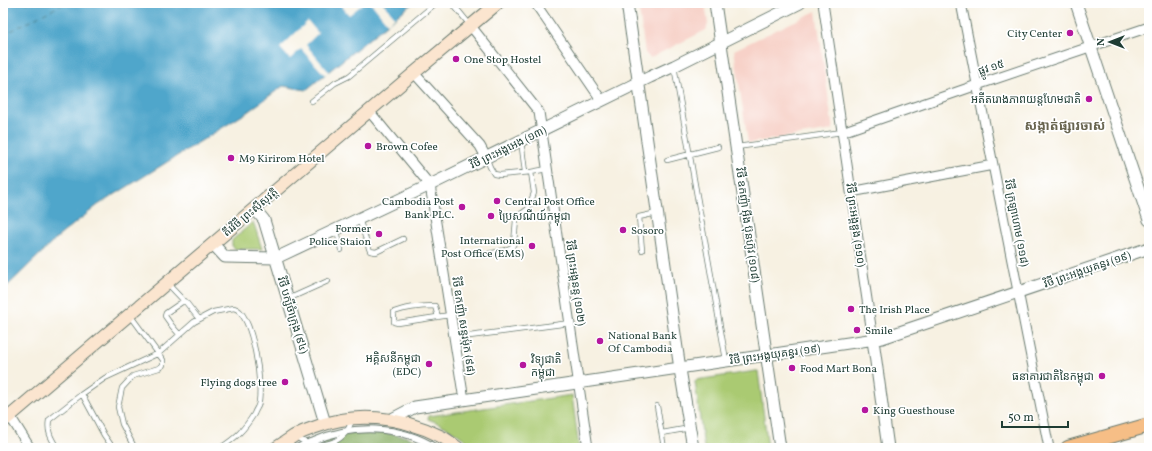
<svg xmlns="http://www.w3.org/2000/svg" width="1152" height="451" font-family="Vollkorn,'Noto Sans Khmer',serif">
<rect width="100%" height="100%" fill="#fff"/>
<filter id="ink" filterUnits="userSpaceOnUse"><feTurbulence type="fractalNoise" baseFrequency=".025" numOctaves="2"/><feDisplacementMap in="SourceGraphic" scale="8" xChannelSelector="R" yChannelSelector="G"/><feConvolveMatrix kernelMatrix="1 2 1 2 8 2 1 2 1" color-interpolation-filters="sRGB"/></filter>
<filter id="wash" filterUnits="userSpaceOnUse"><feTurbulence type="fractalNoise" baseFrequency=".012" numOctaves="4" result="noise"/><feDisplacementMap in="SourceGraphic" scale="16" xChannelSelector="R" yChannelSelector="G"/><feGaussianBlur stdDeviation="0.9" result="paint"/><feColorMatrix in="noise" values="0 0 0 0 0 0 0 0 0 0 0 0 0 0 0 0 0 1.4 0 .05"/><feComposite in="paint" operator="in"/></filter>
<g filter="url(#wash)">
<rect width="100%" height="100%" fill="#f7f1e2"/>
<path fill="#f7d1c8" d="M638 3H705L708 24 706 30 650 58 645 53Z
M816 11 833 130 748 143 734 50Z"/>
<path fill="#aaca72" stroke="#648453" d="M253 222 255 227 262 249H236L232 246V240Z
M756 371H758L768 448H704L695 382 696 380Z
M572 395 579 448H475C461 435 445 425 428 419L429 416Z"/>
<path fill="#87ae64" stroke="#53764c" d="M369 430 408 437 433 448H299L328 436Z"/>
<path fill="#4fa6cb" stroke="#377280" d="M3 3H413L306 90 283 86 246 113 98 205 59 236 3 290Z"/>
<path fill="#f7f1e2" d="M339 3H364L349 15Z
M371 3H383L395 17 388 24Z
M308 21 318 33 306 45 329 72 325 75 301 49 290 59 280 48Z"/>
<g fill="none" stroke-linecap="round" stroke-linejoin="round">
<path stroke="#306269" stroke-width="1" stroke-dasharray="5 4" stroke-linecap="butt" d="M3 35 65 3"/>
</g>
</g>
<g filter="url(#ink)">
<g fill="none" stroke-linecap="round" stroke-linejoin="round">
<g stroke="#6b7c71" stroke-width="6">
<path id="service" d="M452 3 470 25
M674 66 726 360
M312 101 335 83 349 76 436 3
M521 140 525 172
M737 147 842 132
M486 157 490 167 494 174 500 175 531 172
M667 160 718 147
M359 219 370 251 376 252 403 239
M337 230 341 250
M642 250 639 217 657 213
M484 255 506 250 512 247 514 243 516 220 521 214 528 209 534 193 531 172 547 169
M167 283 184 301
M288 299 328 281
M130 315 163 360V365L159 368 133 376 122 388 118 407 122 424 133 445 136 448
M438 317 435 306C421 306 407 307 394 312V322L398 323 450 315
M179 334 172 326 165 316 166 313 182 302 185 301 199 319
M454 338 570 323
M82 394 104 435 113 448
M657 406 664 448
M662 433 690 428
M296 437C316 451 344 446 352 420
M57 448C51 438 47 432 49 420L82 394 105 378 159 353 194 322 213 312 234 308C253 312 264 389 258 406 257 408 255 411 254 414 244 430 236 438 220 448"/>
</g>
<g stroke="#6b7c71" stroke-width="8">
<path id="pedestrian" d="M297 448C302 445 308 443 314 441 352 424 400 425 436 448"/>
</g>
<g stroke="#6b7c71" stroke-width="11">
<path id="minor" d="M535 3 602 101
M823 3 873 340
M961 3 1049 448
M470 25 539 112 588 448
M414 73 480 146 486 157
M369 111 430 185 464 400
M842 132 977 85 1149 27
M851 192 993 165
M10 416 30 448"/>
</g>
<g stroke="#6b7c71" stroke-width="13">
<path id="tertiary" d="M627 3 680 369 693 448
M715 3 780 448
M1076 3 1149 220
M255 209 264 220 325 423
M213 244 225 257 276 258 430 185 650 77 674 66 800 3
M873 340 888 448
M392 419 415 407 882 338 1149 248"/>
</g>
<g stroke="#6b7c71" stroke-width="14">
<path id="secondary" d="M3 422 414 73 498 3
M276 448C282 444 288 440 294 436 300 433 307 430 313 428 355 411 400 416 440 436 447 439 452 444 458 448"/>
</g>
<g stroke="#6b7c71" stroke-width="16">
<path id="primary" d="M1068 448 1149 425"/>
</g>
<use href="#service" stroke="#fff" stroke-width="4.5"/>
<use href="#pedestrian" stroke="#fff" stroke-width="6"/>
<use href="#minor" stroke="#fff" stroke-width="9"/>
<use href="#tertiary" stroke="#fff" stroke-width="11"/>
<use href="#secondary" stroke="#fbe5cf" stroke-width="12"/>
<use href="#primary" stroke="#f6be86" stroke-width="14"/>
</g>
</g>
<g fill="#b5179e" stroke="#fff" stroke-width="1.5">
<circle cx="1070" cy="33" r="4"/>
<circle cx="456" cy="59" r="4"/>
<circle cx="1089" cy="99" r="4"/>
<circle cx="368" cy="146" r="4"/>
<circle cx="231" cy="158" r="4"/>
<circle cx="497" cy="201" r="4"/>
<circle cx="462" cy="207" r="4"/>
<circle cx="491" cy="216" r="4"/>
<circle cx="623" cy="230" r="4"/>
<circle cx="379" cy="234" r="4"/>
<circle cx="532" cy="246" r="4"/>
<circle cx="851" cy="309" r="4"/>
<circle cx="857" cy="330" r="4"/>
<circle cx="600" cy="341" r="4"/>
<circle cx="429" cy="364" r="4"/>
<circle cx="523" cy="365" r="4"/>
<circle cx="792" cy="368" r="4"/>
<circle cx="1102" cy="376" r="4"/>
<circle cx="285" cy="382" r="4"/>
<circle cx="865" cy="410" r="4"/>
</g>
<g text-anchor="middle" stroke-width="3.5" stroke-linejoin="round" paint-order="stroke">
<g font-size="11" fill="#1f3d34" stroke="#fff" text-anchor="start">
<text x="1062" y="37" text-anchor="end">City Center</text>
<text x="464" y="63">One Stop Hostel</text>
<text x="1081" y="103" text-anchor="end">អតីតរោងភាពយន្តហែមជាតិ</text>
<text x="376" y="150">Brown Cofee</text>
<text x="239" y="162">M9 Kirirom Hotel</text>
<text x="454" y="205" text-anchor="end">Cambodia Post<tspan x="454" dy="13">Bank PLC.</tspan></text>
<text x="505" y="205">Central Post Office</text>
<text x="499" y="220">ប្រៃសណីយ៍កម្ពុជា</text>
<text x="371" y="232" text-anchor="end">Former<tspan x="371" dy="13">Police Staion</tspan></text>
<text x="631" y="234">Sosoro</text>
<text x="524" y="244" text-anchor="end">International<tspan x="524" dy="13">Post Office (EMS)</tspan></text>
<text x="859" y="313">The Irish Place</text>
<text x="865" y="334">Smile</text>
<text x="608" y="339">National Bank<tspan x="608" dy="13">Of Cambodia</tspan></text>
<text x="421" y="362" text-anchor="end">អគ្គិសនីកម្ពុជា<tspan x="421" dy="13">(EDC)</tspan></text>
<text x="531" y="363">វិទ្យុជាតិ<tspan x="531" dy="13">កម្ពុជា</tspan></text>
<text x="800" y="372">Food Mart Bona</text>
<text x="1094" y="380" text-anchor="end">ធនាគារជាតិនៃកម្ពុជា</text>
<text x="277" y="386" text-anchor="end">Flying dogs tree</text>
<text x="873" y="414">King Guesthouse</text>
</g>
<g font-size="11" fill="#1f3d34" stroke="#fff">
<text transform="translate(991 67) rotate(-18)" y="4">ផ្លូវ ១៥</text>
<text transform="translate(508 147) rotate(-26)" y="4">វិថី ព្រះអង្គអេង (១៣)</text>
<text transform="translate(250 212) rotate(-40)" y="4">តីរវិថី ព្រះស៊ីសុវត្តិ</text>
<text transform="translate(1017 223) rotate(79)" y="4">វិថី ក្រឡាហោម (១១៨)</text>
<text transform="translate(748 225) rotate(82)" y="4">វិថី ឧកញ៉ា អ៊ីង ប៊ុនហ៊ូវ (១០៨)</text>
<text transform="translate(856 225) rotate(82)" y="4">វិថី ព្រះអង្គឌួង (១១០)</text>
<text transform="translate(1087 269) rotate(-19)" y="4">វិថី ព្រះអង្គយុគន្ធរ (១៩)</text>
<text transform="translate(576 283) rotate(82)" y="4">វិថី ព្រះអង្គនន្ទ (១០២)</text>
<text transform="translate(293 315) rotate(73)" y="4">វិថី បក្សីចំាក្រុង (៩៤)</text>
<text transform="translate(464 326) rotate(81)" y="4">វិថី ឧកញ៉ា សន្ធរម៉ុក (៩៨)</text>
<text transform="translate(775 354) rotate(-8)" y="4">វិថី ព្រះអង្គយុគន្ធរ (១៩)</text>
</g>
<g font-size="13" font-weight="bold" fill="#686550" stroke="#fff">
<text x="1065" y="130">សង្កាត់ផ្សារចាស់</text>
</g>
</g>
<rect width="1152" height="451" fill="none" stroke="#fff" stroke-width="16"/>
<g transform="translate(1110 42) rotate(270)" stroke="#ffffff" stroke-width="3" paint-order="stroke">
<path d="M0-3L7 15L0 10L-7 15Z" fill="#1f3d34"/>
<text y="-6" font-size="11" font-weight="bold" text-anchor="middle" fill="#1f3d34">N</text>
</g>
<path d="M1002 421v6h66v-6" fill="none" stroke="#1f3d34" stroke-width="2"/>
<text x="1008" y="421" font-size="12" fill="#1f3d34" stroke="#ffffff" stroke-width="3" paint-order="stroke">50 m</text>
</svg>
